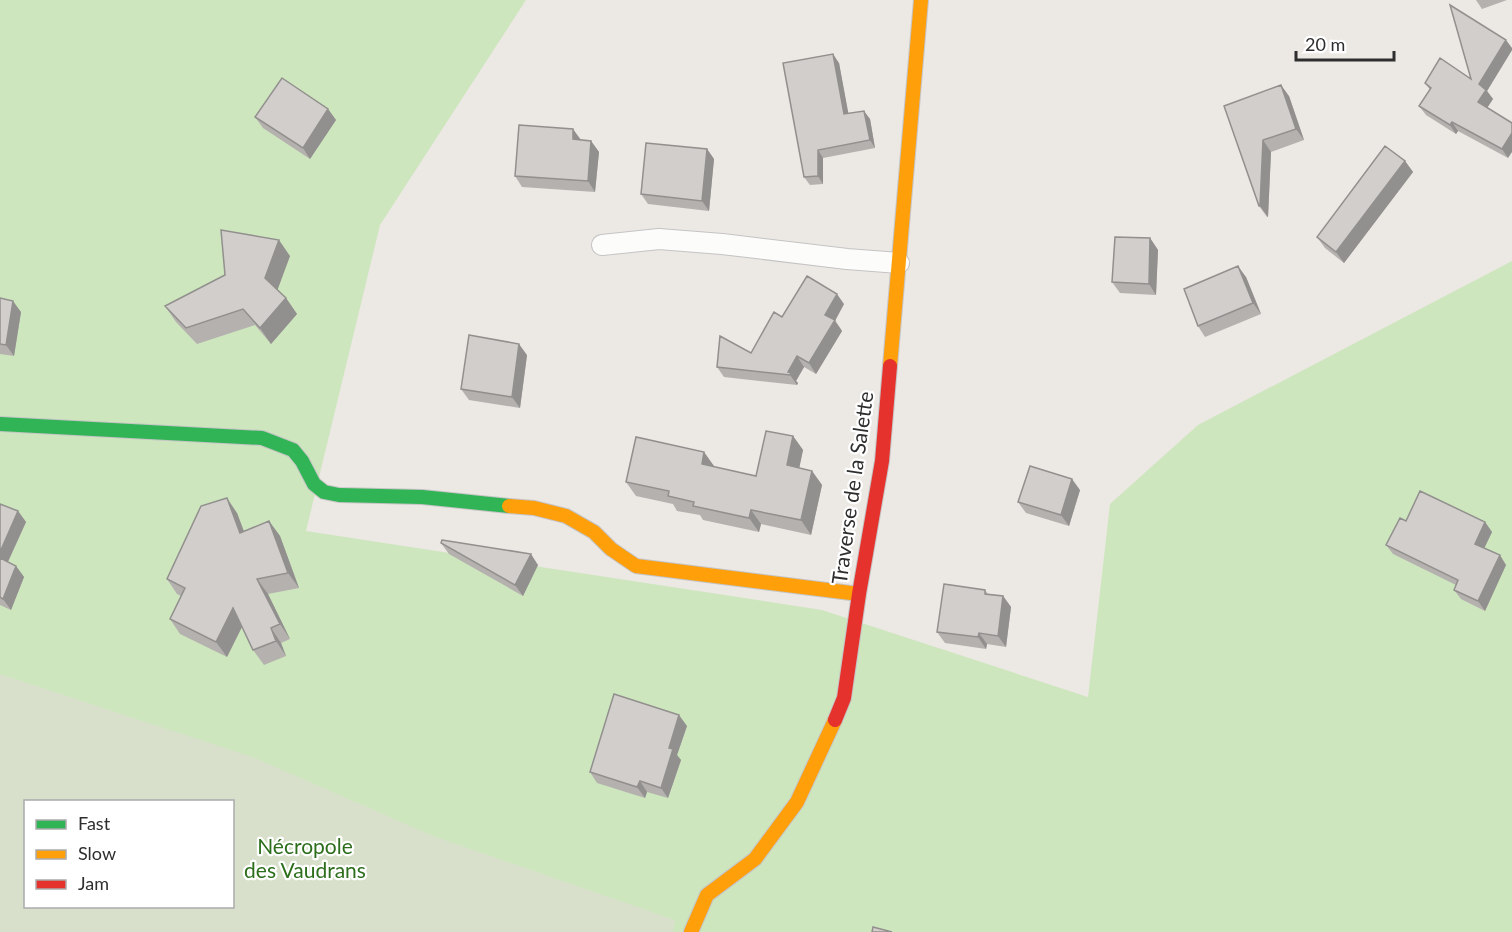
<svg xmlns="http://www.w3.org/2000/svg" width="1512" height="932" font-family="Lato,sans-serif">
<rect width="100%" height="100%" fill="#ece8e4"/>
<path fill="#cee6be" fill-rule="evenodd" d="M0 0H526L380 225 306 531 822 610 1088 697 1110 504 1198 425 1512 261V932H0ZM26 802H232V906H26Z"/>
<path fill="#d8e0cc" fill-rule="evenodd" d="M0 674 255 758 433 836 675 920 673 932H0ZM26 802H232V906H26Z"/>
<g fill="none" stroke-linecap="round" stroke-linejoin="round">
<g stroke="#c5c4c5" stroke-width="22">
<path id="lane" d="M602 245 659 239 722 244 847 259 899 263"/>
</g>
<g stroke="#c5c4c5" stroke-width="16">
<path id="fast" d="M0 424 262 438 293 450 302 461 314 484 324 492 339 495 422 497 509 506"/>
</g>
<g stroke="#c5c4c5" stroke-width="16">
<path id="slow" d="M890 366 921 0
M509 506 534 508 566 516 594 532 611 549 636 566 859 594
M691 932 707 895 755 859 797 802 835 720"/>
</g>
<g stroke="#c5c4c5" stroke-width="16">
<path id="jam" d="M835 720 844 698 859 594 882 461 890 366"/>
</g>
<use href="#lane" stroke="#fcfcfb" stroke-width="20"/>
<use href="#fast" stroke="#30b455" stroke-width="14"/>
<use href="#slow" stroke="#ff9f0a" stroke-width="14"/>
<use href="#jam" stroke="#e5322d" stroke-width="14"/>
</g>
<path fill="#b4b1af" d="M1476 0H1507L1482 9Z
M1512 48V50L1487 91 1493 99 1487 108 1508 158 1458 131 1456 134 1426 115 1419 106 1430 90 1425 83 1471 79Z
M839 63 848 113 870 119 875 148 823 158V184L810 185 804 177Z
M1289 96 1304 140 1271 152 1268 217H1267L1259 206 1224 106Z
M328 109 336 120 310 159 263 128 255 117Z
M581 140 591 141 599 152 595 192 522 187 515 176Z
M707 149 714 159 709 211 648 204 641 194Z
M1405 161 1413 172 1344 263 1325 248 1317 237Z
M1150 238 1158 250 1156 295 1120 293 1112 282Z
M290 256 277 290 286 298 297 314 271 344 255 325 197 344 176 322 165 306Z
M1246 277 1261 314 1205 337 1198 326Z
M0 298 21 312 14 356 0 354Z
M844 304 835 320 842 331 816 374 804 367 796 381 798 383 797 385 724 377 717 367 751 353 782 317Z
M527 355 520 408 469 400 461 389Z
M793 436 803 450 799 468 812 471 822 485 811 535 761 524 759 532 703 520 700 515 677 511 673 504 636 496 626 482 704 452 714 467 756 476Z
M1080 490 1069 526 1026 513 1018 502Z
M0 504 18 511 26 522 8 562 16 566 24 577 11 610 0 605Z
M237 513 244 531 269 521 280 536 299 588 268 594 290 639 281 643 286 656 264 665 253 650 242 626 227 657 180 634 170 619 181 596 177 594 167 579Z
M1406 521 1485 522 1492 532 1484 548 1506 565 1485 611 1461 599 1454 590 1456 585 1393 554 1386 545Z
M441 543 538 565 523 596 449 554Z
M985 590 988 594 1003 596 1011 607 1006 647 987 644 986 649 945 643 937 632Z
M687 726 677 755 681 760 668 798 647 792 645 798 597 783 590 772Z"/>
<path fill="#92908e" d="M1506 40 1512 48V50L1487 91 1493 99 1485 111 1478 102 1479 84Z
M833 54 839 63 850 122 844 114Z
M1281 85 1289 96 1304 140 1296 129Z
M328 109 336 120 310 159 303 148Z
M864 111 870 119 875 148 870 140Z
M1452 122 1458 131 1456 134 1450 125Z
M573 129 581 140 573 139Z
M1512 133V152L1508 158 1502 149Z
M1263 140 1271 152 1268 217 1260 206Z
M591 141 599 152 595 192 588 181Z
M707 149 714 159 709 211 702 201Z
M818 150 823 158V184L818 176Z
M1405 161 1413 172 1344 263 1336 252Z
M1150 238 1158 250 1156 295 1149 284Z
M279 240 290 256 276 294 265 278Z
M1238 266 1246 277 1261 314 1253 303Z
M837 294 844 304 835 321 842 331 816 374 809 363 825 315Z
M286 298 297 314 271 344 260 328Z
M13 301 21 312 14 356 6 345Z
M519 344 527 355 520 408 512 397Z
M797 356 804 367 796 381 798 383 797 385 788 372Z
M793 436 803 450 797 479 787 465Z
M704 452 714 466 712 478 702 464Z
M812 471 822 485 811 535 801 520Z
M1072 479 1080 490 1069 526 1061 515Z
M227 498 237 513 250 548 240 533Z
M751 510 761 524 759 532 749 518Z
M18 511 26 522 5 568 0 561V552Z
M269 521 280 536 299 588 288 573Z
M1485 522 1492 532 1482 553 1475 544Z
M531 554 538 565 523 596 515 585Z
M1500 555 1506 565 1485 611 1478 601Z
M16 566 24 577 11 610 3 599Z
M257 579 268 594 290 639 280 624Z
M1003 596 1011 607 1006 647 998 636Z
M233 608 244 623 227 657 216 642Z
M271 628 281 643 286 656 276 641Z
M979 633 987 644 986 649 978 637Z
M679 715 687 726 677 755 681 760 668 798 661 788 669 748Z
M640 781 647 792 645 798 637 787Z"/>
<path fill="#d1cecb" stroke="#92908e" stroke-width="1.5" d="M1450 5 1506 40 1479 84 1486 90 1478 102 1512 123V133L1502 149 1452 122 1450 125 1419 106 1431 88 1425 83 1440 58 1471 79Z
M833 54 844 114 864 111 870 140 818 150V176L804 177 783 63Z
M282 78 328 109 303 148 255 117Z
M1281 85 1296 129 1263 140 1260 206H1259L1224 106Z
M519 125 573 129V139L591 141 588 181 515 176Z
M646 143 707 149 702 201 641 194Z
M1385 146 1405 161 1336 252 1317 237Z
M221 230 279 240 265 278 286 298 260 328 243 309 186 328 165 306 225 275Z
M1115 237 1150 238 1149 284 1112 282Z
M1238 266 1253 303 1198 326 1184 289Z
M807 276 837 294 825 315 835 320 809 363 797 356 788 372 791 373 790 375 717 367 720 336 751 353 774 312 782 317Z
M0 298 13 301 6 345 0 344Z
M469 335 519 344 512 397 461 389Z
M766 431 793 436 787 465 812 471 801 520 751 510 749 518 693 506 694 502 668 496 669 491 626 482 636 437 704 452 702 464 756 476Z
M1030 466 1072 479 1061 515 1018 502Z
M1420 491 1485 522 1475 544 1500 555 1478 601 1454 590 1458 580 1386 545 1400 518 1406 521Z
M227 498 240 533 269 521 288 573 257 579 280 624 271 628 276 641 253 650 233 608 216 642 170 619 185 588 167 579 201 506Z
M0 504 18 511 0 552Z
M442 540 531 554 515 585 441 543Z
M0 558 16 566 3 599 0 597Z
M944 584 985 590V594L1003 596 998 636 979 633 978 637 937 632Z
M614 694 679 715 669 748 673 749 661 788 640 781 637 787 590 772Z
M873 927 892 932H872Z"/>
<g text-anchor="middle" stroke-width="4.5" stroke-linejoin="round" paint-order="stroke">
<g font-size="21" fill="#2e2e2e" stroke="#fff">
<text transform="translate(853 488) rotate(-82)" y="7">Traverse de la Salette</text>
</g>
<g font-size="21" fill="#2c6e1b" stroke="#fff">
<text x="305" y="854">Nécropole<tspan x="305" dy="24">des Vaudrans</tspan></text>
</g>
</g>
<rect x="24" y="800" width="210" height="108" fill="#ffffff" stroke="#ababab" stroke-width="1.5"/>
<rect x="36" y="820" width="30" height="9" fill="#30b455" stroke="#ababab" stroke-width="1.5"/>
<text x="78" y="830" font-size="18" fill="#2e2e2e">Fast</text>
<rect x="36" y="850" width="30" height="9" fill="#ff9f0a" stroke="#ababab" stroke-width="1.5"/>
<text x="78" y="860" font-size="18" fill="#2e2e2e">Slow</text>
<rect x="36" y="880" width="30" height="9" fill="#e5322d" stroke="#ababab" stroke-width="1.5"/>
<text x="78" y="890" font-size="18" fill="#2e2e2e">Jam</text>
<path d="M1296 51v9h98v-9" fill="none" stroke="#2e2e2e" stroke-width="3"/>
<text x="1305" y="51" font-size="18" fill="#2e2e2e" stroke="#ffffff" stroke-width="4.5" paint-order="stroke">20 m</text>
</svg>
